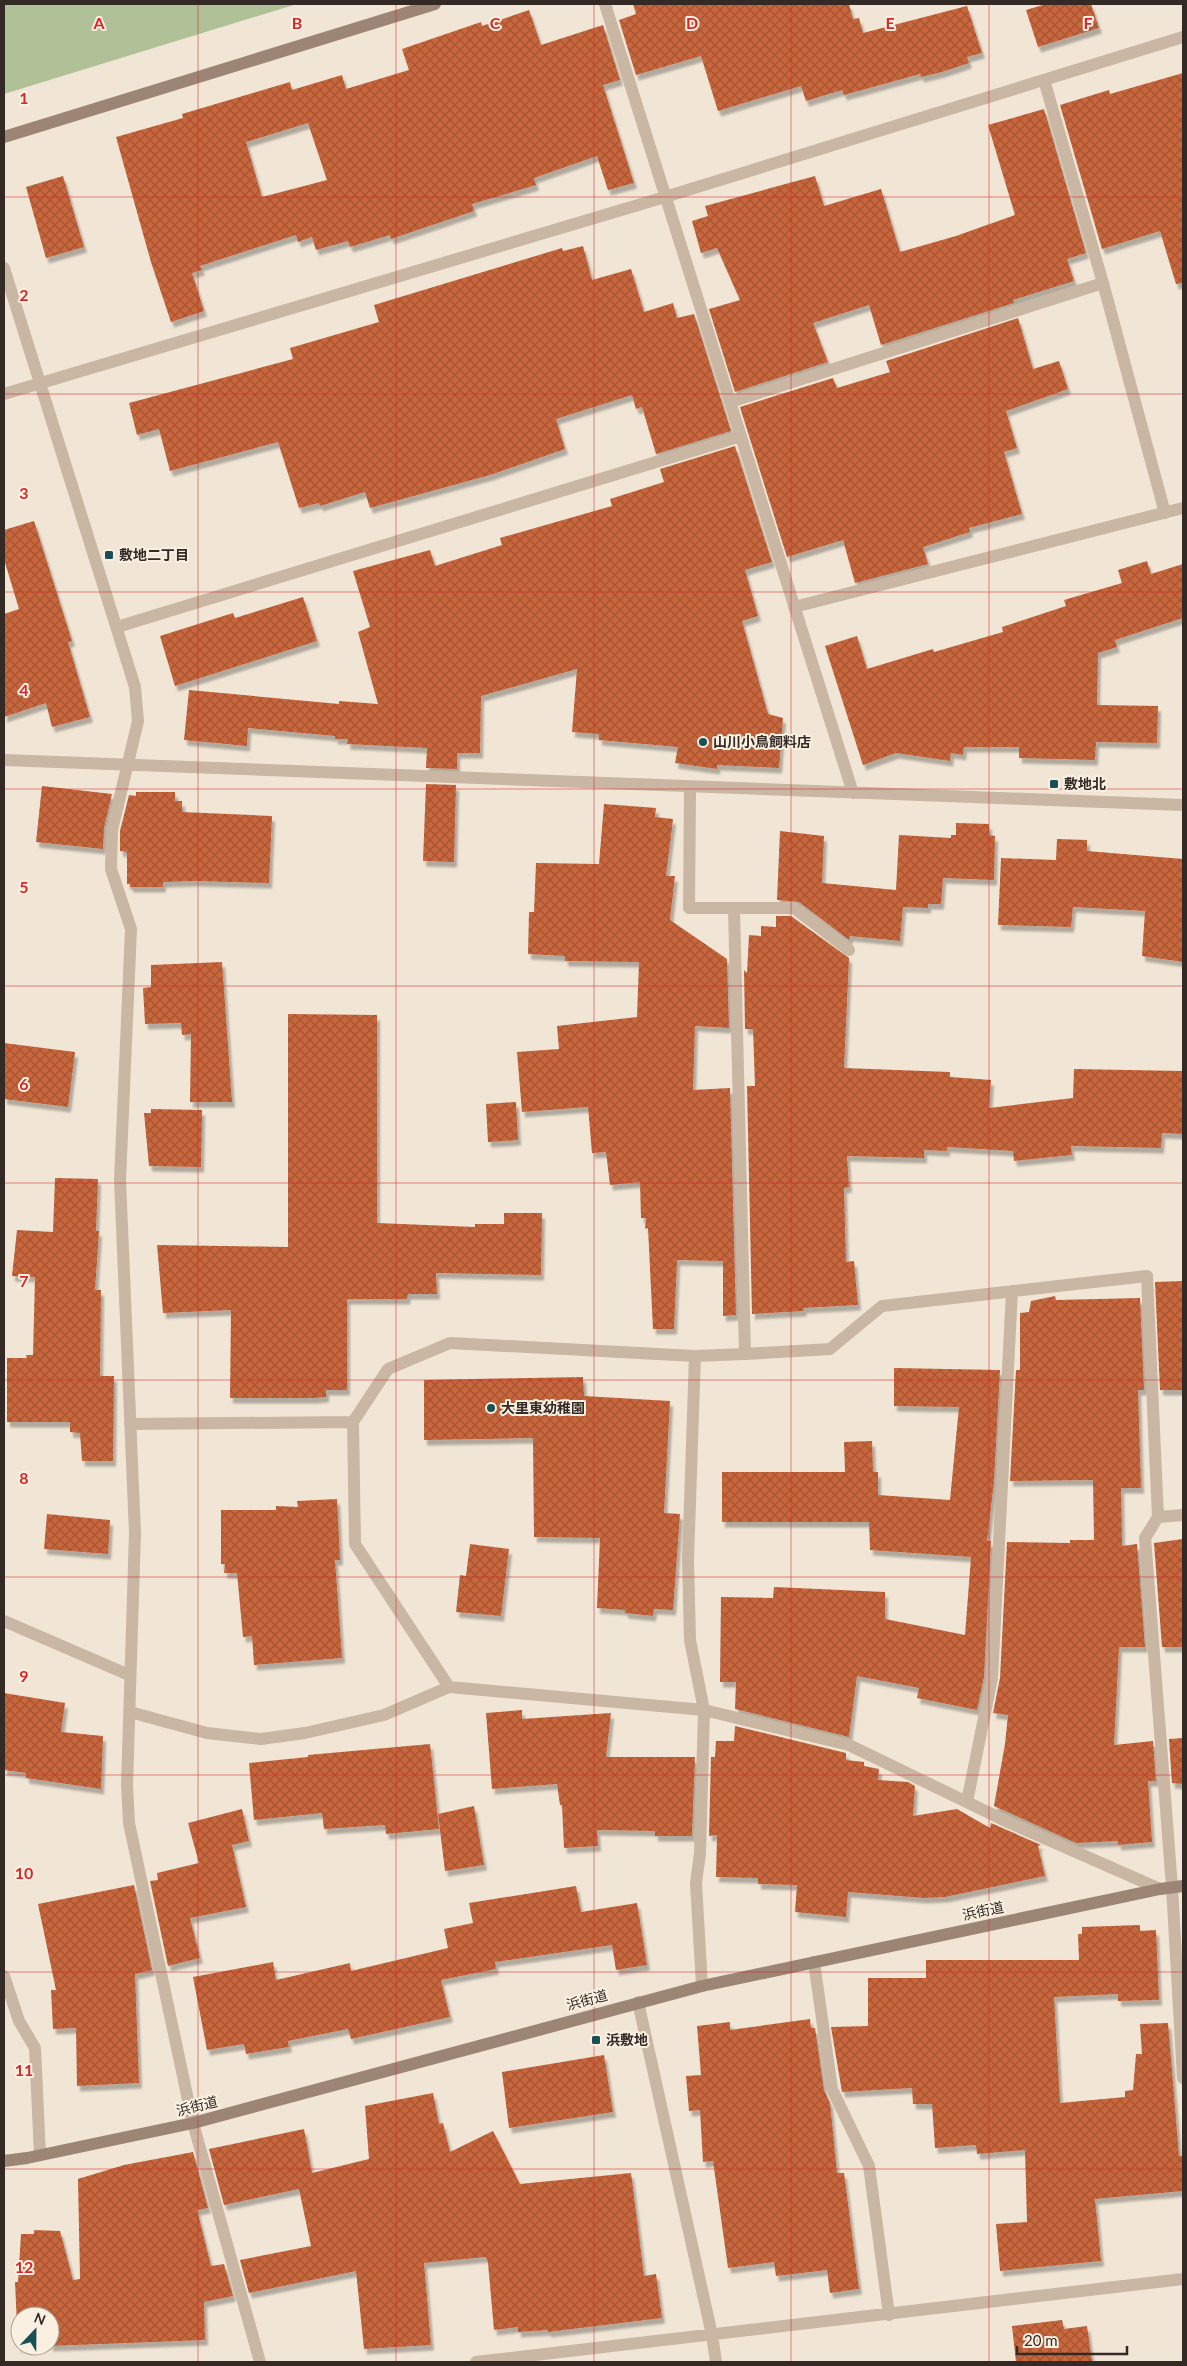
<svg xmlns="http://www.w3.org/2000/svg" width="1187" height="2366" font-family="Lato,'Noto Sans JP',sans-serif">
<defs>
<pattern id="building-cross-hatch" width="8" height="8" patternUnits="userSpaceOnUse" patternTransform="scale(1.25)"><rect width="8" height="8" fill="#c9663d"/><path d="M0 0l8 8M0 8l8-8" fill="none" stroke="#a45433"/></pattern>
<filter id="shadow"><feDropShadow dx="3" dy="5.5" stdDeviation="1" flood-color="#0004"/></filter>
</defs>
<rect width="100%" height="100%" fill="#f1e6d6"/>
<path fill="#b0c097" d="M4 4H297L4 94Z"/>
<path fill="url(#building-cross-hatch)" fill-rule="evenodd" filter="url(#shadow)" d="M633 4H849L853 19 859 18 863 33 967 6 982 53 967 57 969 63 942 72 921 77 920 74 844 95 842 90 806 101 801 86 718 111 701 56 636 75 619 20 636 14Z
M1046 4H1091L1099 28 1038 47 1026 10Z
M529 10 541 45 603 25 620 80 603 85 634 183 608 190 597 156 534 178 536 185 472 204 474 211 391 239 390 235 350 247 348 241 316 250 312 237 298 242 296 235 200 266 202 270 192 273 204 311 171 322 151 262 116 137 183 118 182 114 290 82 292 90 342 75 346 89 409 70 402 49 481 22 482 26ZM308 123 327 180 262 197 246 142Z
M1183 73V283L1176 284 1160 231 1102 249 1060 105 1109 90 1110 94Z
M1044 109 1086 253 1067 259 1074 281 1013 300 1014 303 881 345 869 305 813 323 828 362 735 392 709 309 740 300 717 248 701 253 692 221 708 216 705 206 815 176 824 206 881 189 900 252 956 236 1015 215 988 125Z
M63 176 84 247 46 258 26 187Z
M583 246 592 280 631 269 644 312 673 303 677 318 694 314 731 431 656 454 642 407 636 409 632 395 556 419 565 449 490 475 370 508 365 492 320 506 319 503 299 508 278 442 170 471 159 429 137 435 129 403 293 359 290 348 379 322 374 305 562 248 563 251Z
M1018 318 1033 369 1059 361 1068 389 1006 411 1017 448 1004 452 1022 514 969 528 970 532 923 547 928 564 855 583 843 540 787 557 740 407 833 378 837 388 890 372 886 361Z
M735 446 772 562 745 570 758 616 742 621 768 714 783 718 779 768 717 765V769L675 763 678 747 599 740V734L572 732 577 669 481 696 480 753H457V769L426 768 427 748 347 744 348 739H335V736L248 728 247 746 184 740 189 690 339 704V701L378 704 358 632 370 627 353 571 430 550 435 566 502 545 500 538 612 506 610 499 664 482 660 469Z
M34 521 72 641 68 642 90 717 52 727 46 703 4 717V614L19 609 4 559V530Z
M1147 561 1151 574 1183 564V618L1115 640 1117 647 1098 653 1097 705 1158 706 1157 743 1096 742 1095 760 1019 758V747H964L963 755 951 753 950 761 896 753 863 765 825 646 857 636 867 669 933 649 934 652 1003 632 1002 627 1066 606 1064 600 1122 583 1118 570Z
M303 597 317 641 175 686 160 636 233 613 235 618Z
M426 784 456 785 454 862 423 861Z
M42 786 112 794 104 828 103 849 36 842Z
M136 792H175V801H182V812L272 816 269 883 195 881 163 882V887H130V884H127V852L120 851V831L129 795 136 796Z
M604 804 656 808 655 817 673 819 666 876H675L670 920 727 959 729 1028 695 1026 693 1090 730 1088 736 1315 723 1316V1261L677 1260 674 1329H653L648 1228 645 1229 646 1218H641L640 1182 610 1185 606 1152 592 1153 588 1107 522 1112 517 1052 559 1049 557 1026 637 1017 639 962 565 961V956L528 954 529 912H534L536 863 599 864Z
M956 823 989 824V835L995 836 994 880 943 878 941 904H928V908L903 907 900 941 850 936 849 940 799 902 777 900 780 831 824 836 822 883 896 890 899 835 951 838V835H956Z
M1057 839 1087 840V851L1183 859V962L1142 956 1145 911 1073 907 1071 927 998 925 1001 858 1056 860Z
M776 916H791L849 958 844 1068 950 1072V1077L991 1080 989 1108 1073 1098 1074 1069 1183 1071V1134L1162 1133 1161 1148 1071 1146 1072 1155 1014 1161 1013 1151 947 1147V1151L924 1150V1158L847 1156 849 1187 844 1188 846 1262 854 1261 858 1305 803 1308 804 1311 752 1314 747 1086H755L753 1029H745L744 970 747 973 749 935 761 936V926L776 927Z
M222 962 232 1102H190L191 1034 182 1035 181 1023 145 1024 143 988 151 987V965Z
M288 1014 377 1015V1223L475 1227V1224H504V1213H542L541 1275 436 1273 437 1294H408L407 1299H347V1390H326V1397L314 1398H230L231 1310 163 1313 157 1245 288 1247Z
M4 1043 75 1052 68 1107 4 1099Z
M516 1102 518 1140 488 1142 486 1104Z
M151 1109 202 1110 201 1167 149 1166 144 1113H151Z
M55 1178 98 1179 96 1231H99L95 1290H101L100 1376H114L113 1461H82L80 1433 70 1432V1422H7V1358H27L26 1355H33L35 1277 12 1276 17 1230 53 1232Z
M1183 1281V1390H1160L1155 1282Z
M1055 1296 1056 1300 1140 1298 1144 1390H1138L1141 1488H1121L1122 1546 1137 1544 1145 1647H1119L1114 1745 1153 1741 1156 1781H1148L1152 1842 1118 1845V1841L1076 1843 994 1806 1005 1744 1008 1715 993 1713 1000 1678 1007 1542 1070 1543V1540H1094L1093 1480 1010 1481 1016 1370H1020V1313L1029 1312 1031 1301Z
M894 1368 1000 1370 994 1481 987 1541H991L984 1677 977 1710 917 1698 919 1688 857 1676 849 1737 735 1709 736 1682H720L721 1597 773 1598 774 1587 885 1592V1619L965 1635 971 1557 870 1550 869 1522H722V1472H845L844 1442 872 1441 873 1472H878V1495L950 1500 959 1407 894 1406Z
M583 1377 584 1396 670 1401 664 1513 680 1514 673 1610 654 1609 653 1616 625 1613V1610L597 1608 600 1538 534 1537 533 1438 424 1440V1380Z
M337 1499 340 1560H335L342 1658 254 1665 252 1636 243 1637 237 1573H224L225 1564H221V1510H276V1506L298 1507 297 1501Z
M47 1514 110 1520 108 1554 44 1549Z
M1183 1539V1647H1162L1154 1543Z
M470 1544 509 1549 501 1616 456 1612 460 1575 466 1576Z
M4 1693 65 1703 61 1732 103 1736 101 1789 26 1778V1773L4 1770Z
M522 1710V1719L611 1713 606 1757H695L692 1836H655V1831L597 1830 598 1846 564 1848 562 1805H560L557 1784 492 1789 486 1713Z
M735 1726 846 1753V1760L864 1762V1766L879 1769 878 1780 908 1782 915 1786 913 1816 957 1809 990 1828 991 1823 1041 1845 1038 1846 1045 1876 945 1897 924 1898 848 1892 846 1917 795 1912 797 1885 758 1884V1878L716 1877 717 1835 709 1836 711 1757H715L716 1741H734Z
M1183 1738V1784L1172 1783 1169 1739Z
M430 1744 439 1829 386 1834 385 1825 324 1829 322 1813 254 1820 249 1763 308 1757V1755Z
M474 1806 484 1865 445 1871 438 1814Z
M242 1809 249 1841 232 1845 246 1907 190 1918 200 1958 168 1966 150 1881 158 1880 157 1873 199 1863 188 1823Z
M134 1885 152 1970 135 1974 139 2083 77 2086 76 2028 53 2029 51 1990H56L38 1904Z
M576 1886 581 1912 637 1903 647 1965 616 1970 612 1945 495 1962 496 1969 441 1980 450 2017 351 2039 348 2029 288 2041 289 2047 246 2054 244 2044 207 2050 193 1977 273 1962 276 1980 350 1963 351 1971 448 1948 444 1929 473 1923 469 1903Z
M1140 1925V1931L1156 1930 1159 2000 1118 2001V1994L1054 1997 1060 2103 1125 2097V2091L1133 2090 1136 2054H1142L1140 2024 1168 2023 1179 2156H1183V2191L1095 2199 1101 2261 1000 2271 996 2224 1027 2222 1025 2150 977 2154 976 2145 935 2148 932 2104H913L912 2088 842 2092 831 2027 868 2026V1978H926V1960H1079L1078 1934H1082V1927Z
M810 2019 811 2028H815L824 2090 830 2103 837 2173H844L859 2289 830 2293 827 2270 776 2276 774 2262 728 2268 713 2161 703 2162 700 2110 689 2111 686 2076 701 2075 697 2026 730 2022V2030Z
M604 2055 613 2112 509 2128 502 2072Z
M433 2093 439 2124 443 2123 450 2152 493 2131 520 2184 631 2173 644 2276 656 2274 662 2318 548 2332V2330L518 2332V2327L494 2330 488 2263 486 2257 424 2263 431 2345 364 2349 356 2271 249 2293 240 2260 311 2246 299 2189 224 2205 209 2149 304 2129 312 2173 369 2159 365 2106Z
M193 2152 208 2208 197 2210 211 2266 224 2264 233 2296 204 2302 205 2340 50 2346V2316H20V2346H43L18 2347 15 2282H18L21 2234H34V2230L60 2231 73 2280 80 2279 78 2179 124 2165Z
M1062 2320 1064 2329 1087 2326 1092 2362H1016L1012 2326Z"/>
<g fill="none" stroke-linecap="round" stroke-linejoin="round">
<path stroke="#c9b6a3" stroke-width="12" d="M605 4 853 793
M1044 80 1103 283 1165 513
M4 268 135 687 138 721 112 830 111 869 131 929 120 1180 135 1533 127 1785 129 1823 193 2123 260 2362
M4 394 665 197 1183 37
M730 402 1103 283
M794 607 1183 508
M117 627 741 436
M4 760 1183 805
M690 787 689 908H794L849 950
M745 1354 830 1349 882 1306 1147 1276 1158 1517
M695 1356 688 1560 690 1640 704 1710 700 1853 696 1883 702 1986
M353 1422 355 1544 449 1687
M130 1424 353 1422 388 1369 450 1343 695 1356 745 1354 734 909
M1183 1515 1158 1517 1145 1538 1172 1887 1183 2078
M4 1621 129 1675
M130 1712 207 1733 261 1739 305 1733 384 1715 449 1687 704 1710 849 1745 1010 1823 1160 1889
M967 1802 992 1678 1012 1291
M814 1962 832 2089 869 2166 889 2315
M4 1976 19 2021 35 2048 40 2155
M638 2002 712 2335 716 2362
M476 2362 1183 2279"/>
<path stroke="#9c8574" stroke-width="12" d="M4 137 435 4
M4 2161 27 2158 193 2123 702 1986 1160 1889 1183 1886"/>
</g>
<path fill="none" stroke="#d62828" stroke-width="1" stroke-opacity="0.55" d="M198 4V2362M396 4V2362M594 4V2362M791 4V2362M989 4V2362M4 197H1183M4 394H1183M4 592H1183M4 789H1183M4 986H1183M4 1183H1183M4 1380H1183M4 1577H1183M4 1775H1183M4 1972H1183M4 2169H1183"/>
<g fill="#1a4f55" stroke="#f9f0e2" stroke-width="2">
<rect x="104" y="550" width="10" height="10" rx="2.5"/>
<circle cx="703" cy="742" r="5"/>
<rect x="1049" y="779" width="10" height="10" rx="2.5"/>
<circle cx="491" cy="1408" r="5"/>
<rect x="591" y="2035" width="10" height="10" rx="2.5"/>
</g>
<g text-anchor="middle" stroke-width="4" stroke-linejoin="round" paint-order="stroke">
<g font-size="14" font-weight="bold" fill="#342a25" stroke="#f9f0e2" text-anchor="start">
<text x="119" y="560">敷地二丁目</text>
<text x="713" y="747">山川小鳥飼料店</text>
<text x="1064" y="789">敷地北</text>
<text x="501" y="1413">大里東幼稚園</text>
<text x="606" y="2045">浜敷地</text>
</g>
<g font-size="14" fill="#342a25" stroke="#f9f0e2">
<text transform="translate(983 1911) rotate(-12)" y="5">浜街道</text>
<text transform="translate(587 2000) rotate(-15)" y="5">浜街道</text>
<text transform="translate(197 2106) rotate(-14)" y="5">浜街道</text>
</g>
</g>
<g font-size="16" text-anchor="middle" font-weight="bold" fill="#d62828" stroke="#f9f0e2" stroke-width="4" stroke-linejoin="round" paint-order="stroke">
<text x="99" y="29">A</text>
<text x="297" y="29">B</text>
<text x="495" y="29">C</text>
<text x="692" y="29">D</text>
<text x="890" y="29">E</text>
<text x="1088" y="29">F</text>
<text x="24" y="104">1</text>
<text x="24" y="301">2</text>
<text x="24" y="499">3</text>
<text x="24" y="696">4</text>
<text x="24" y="893">5</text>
<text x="24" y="1090">6</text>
<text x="24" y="1287">7</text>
<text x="24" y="1484">8</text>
<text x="24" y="1682">9</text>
<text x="24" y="1879">10</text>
<text x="24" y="2076">11</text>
<text x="24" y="2273">12</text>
</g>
<rect width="1187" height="2366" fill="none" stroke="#342a25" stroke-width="10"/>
<g transform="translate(35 2331) rotate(22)"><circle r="24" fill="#f9f0e2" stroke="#aaa196"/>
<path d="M0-4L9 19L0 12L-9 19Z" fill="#1a4f55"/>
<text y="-8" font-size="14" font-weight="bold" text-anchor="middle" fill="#342a25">N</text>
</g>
<path d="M1017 2346v8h110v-8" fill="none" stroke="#342a25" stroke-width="2.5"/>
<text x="1024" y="2346" font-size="15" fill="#342a25" stroke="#f9f0e2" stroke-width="4" paint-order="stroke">20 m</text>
</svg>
